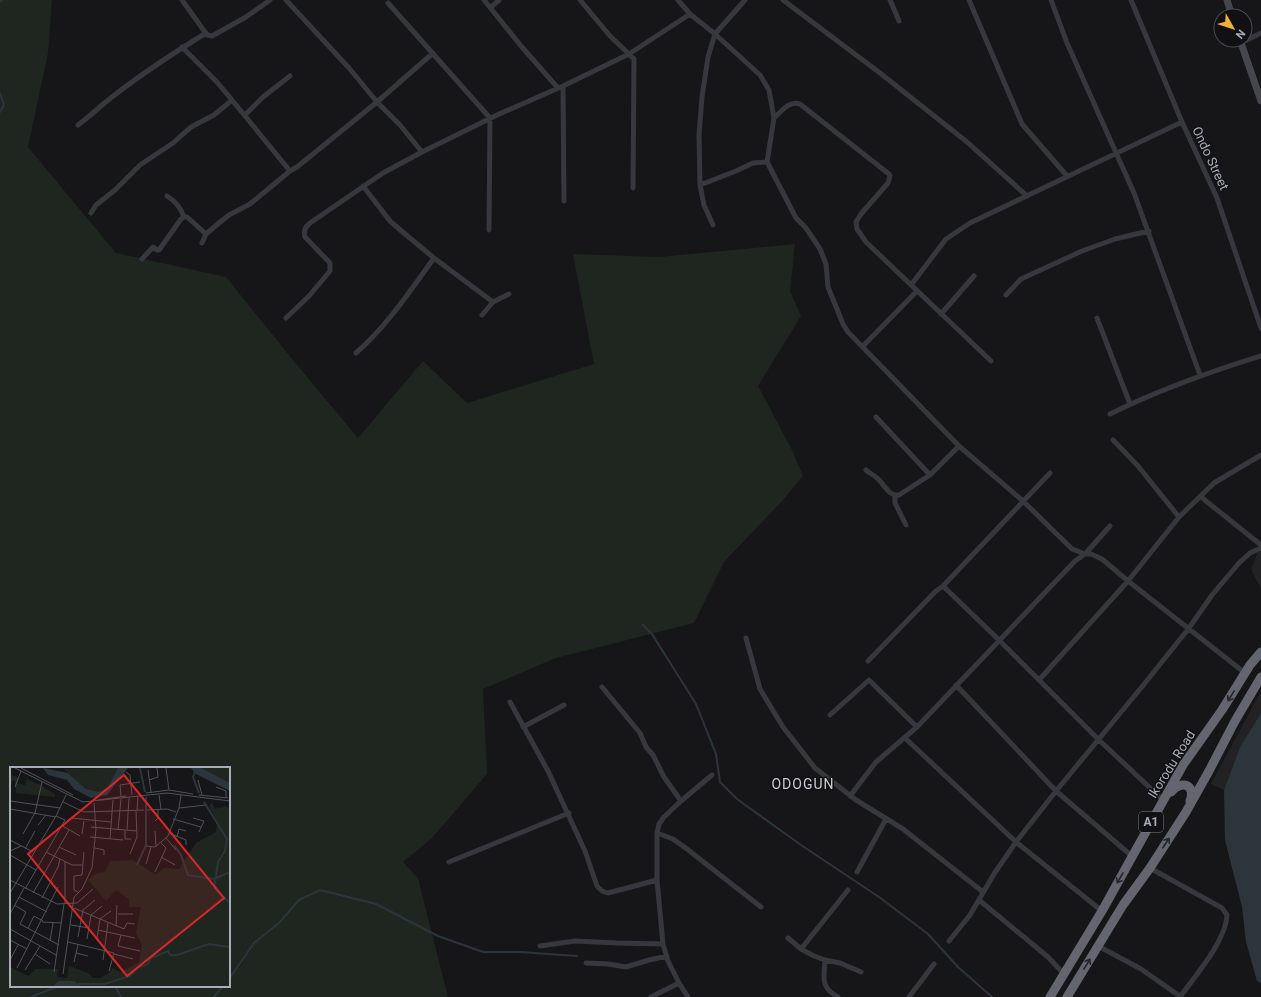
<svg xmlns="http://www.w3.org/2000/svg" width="1261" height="997" font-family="Roboto,sans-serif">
<rect width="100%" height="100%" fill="#161618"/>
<path fill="#222225" d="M1261 544V589L1251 569Z
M1261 691V713L1240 747 1224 790 1211 784Z"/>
<path fill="#1e261f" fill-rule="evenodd" d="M0 0H52L48 53 28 147 116 253 226 277 293 360 358 438 423 361 467 403 594 364 573 254 659 257 795 244 790 291 801 316 758 386 792 450 803 476 783 500 724 562 694 623 556 658 483 689 487 774 432 838 403 862 418 878 448 997H0ZM11 768H229V986H11Z"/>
<path fill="#2c353c" d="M1261 713V983L1257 981 1246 942 1242 907 1225 840 1224 790 1240 747Z"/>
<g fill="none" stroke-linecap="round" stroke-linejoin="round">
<path stroke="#2c353c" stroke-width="2" d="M0 2 2 0
M0 93 4 105 0 112
M643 625 652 634 696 704 716 754 720 782 737 799 801 845 879 897 928 934 958 967 992 997
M229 979 254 943 279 923 299 900 320 890 376 904 438 936 483 952H520L577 956
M115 986 121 997
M31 997 59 986
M214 997 223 986"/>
<path stroke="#37383d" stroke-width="5" d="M182 0 207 35 212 36 246 17 270 0
M286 0 349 68 377 102 400 125 422 152
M484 0 521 46 558 88
M580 0 610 36 634 59V61L633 188
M678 0 690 14 715 34 760 75 769 90 774 118 767 162 796 218 806 228 820 249 826 264 828 287 843 324 848 332 959 446 1023 501 1072 549 1085 554H1091L1102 559 1128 581 1245 673
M783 0 880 73 967 142 1027 196
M890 0 899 21
M969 0 1022 124 1067 176
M1051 0 1067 43 1134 193 1200 375
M1131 0 1182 122 1217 198 1261 328
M388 3 490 118 489 230
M491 7 499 0
M1241 43 1261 33
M182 47 216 81 232 100
M563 86 564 201
M245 115 263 97 290 76
M774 118C781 112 789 100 800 104L889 174 890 176 888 183 861 214 856 222 857 229 866 242 991 361
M78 125C88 118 97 109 107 101 138 76 172 54 206 33
M700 185 736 171 753 163 767 162
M363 186 390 221 405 234 434 258 493 302
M167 196C175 201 181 208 184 217
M91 213 96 205 115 190 140 165 173 143 191 127 214 115 232 100 290 171 297 167 377 102 433 53
M713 225 704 205 700 185 699 135 702 97 708 57 715 34 745 0
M202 243 206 234 219 223 229 215 250 204 290 171
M142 259 153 247 157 250H159L181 219 184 217H187L206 234
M911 285 946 239 970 223 1182 122
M1006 295 1021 279 1082 251 1115 239 1149 231
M941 314 974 276
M482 315 493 302 509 294
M286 318 309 296 330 271V263L305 237C303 231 305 227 310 223L383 173 422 152 497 115 563 86 629 54 690 14
M1097 318 1130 404
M863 346 917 291
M356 353C387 326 410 291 434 258
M1110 414C1159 390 1209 372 1261 356
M876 417 930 475
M1113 440 1138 466 1179 517
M866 470C869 473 874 475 877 478 884 484 889 497 899 495L930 475 959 446
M895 495V503L906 525
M1201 497 1261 545
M943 586 1000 641 1099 740 1163 800
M746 638 760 689 783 727 815 768 856 800 903 829 983 892
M868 661 936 591 943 586 1050 473
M1039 680 1128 581 1179 517 1214 483 1261 455
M956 685 1056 791 1133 857
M602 687 640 733 646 747 653 755 664 777 681 801
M510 702 548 771 585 851 597 886 602 891 608 893 657 880
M830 715 869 680 917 727
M523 727 564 705
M905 738 1016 842 1102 911
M850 796 876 762 917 727 1075 561 1085 554 1110 526
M657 833 673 839 687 849 761 907
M449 862 569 813
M1150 868 1222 908 1227 915C1226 941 1195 976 1180 997
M857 872 886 819
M979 900 1048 957 1064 974
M788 938 801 949 848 890
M949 941 970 915 994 874 1016 842 1056 791 1145 683 1189 628 1212 595 1239 563 1250 553 1261 548
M540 946 575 941 617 943 663 944
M1098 946 1141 969 1181 997
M801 949 814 956 825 960 840 963 861 972
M825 960C824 978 820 987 838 997
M586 963 608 964 626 967 649 960 667 956
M651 997 679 983
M688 997 679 983 668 961 663 944 657 880V833L659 824 664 817 681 801 712 775
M909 997 934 964"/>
<path stroke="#45474d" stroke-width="7" d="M1227 0 1232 16
M1240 40 1261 101"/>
<path stroke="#63666e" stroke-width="9" d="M1171 792C1182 779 1196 785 1190 801
M1050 997 1102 911 1183 765 1222 710 1250 665 1261 652
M1067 997 1123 905 1150 868 1186 812 1209 771 1235 721 1261 677"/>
</g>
<defs><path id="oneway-shaft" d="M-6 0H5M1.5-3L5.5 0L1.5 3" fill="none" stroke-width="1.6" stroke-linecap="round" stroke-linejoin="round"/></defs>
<g stroke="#26262a">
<use href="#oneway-shaft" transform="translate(1231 696) rotate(122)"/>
<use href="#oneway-shaft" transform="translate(1166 843) rotate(-57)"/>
<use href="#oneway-shaft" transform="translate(1120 878) rotate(120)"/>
<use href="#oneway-shaft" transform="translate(1087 964) rotate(-59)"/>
</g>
<g text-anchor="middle" stroke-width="3" stroke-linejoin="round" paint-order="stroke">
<rect fill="#111113" stroke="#7b7e86" stroke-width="1" x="1139" y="812" width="24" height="20" rx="3"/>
<g font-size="12" font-weight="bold" fill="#a8adb8">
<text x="1151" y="826">A1</text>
</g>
<g font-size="13" fill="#a8adb8" stroke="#111113">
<text transform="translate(1211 158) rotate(65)" y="5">Ondo Street</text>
<text transform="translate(1171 764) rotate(-58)" y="5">Ikorodu Road</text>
</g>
<g font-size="14" letter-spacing="1" fill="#c9ccd4" stroke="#111113">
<text x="803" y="789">ODOGUN</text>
</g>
</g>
<g transform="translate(10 767)">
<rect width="220" height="220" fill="#161618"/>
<path d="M108 1 98 20 89 25 76 22 54 2ZM191 1H220V16L201 8ZM0 7 9 11 8 16 15 18 17 12 30 18 45 27V30L6 26 5 14H2L0 24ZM202 35 205 42 215 39 220 41V219H71L64 214H48L43 219H0V200L18 209 26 202H48L47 210 57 211 59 199 78 206 83 211H90L99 206 102 201 111 205 129 195 132 178 126 166 131 140H119V132L106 123 96 134 78 113 85 107 95 105 100 94 123 93 146 108 154 101 169 102 186 76 206 65 207 55 199 39Z" fill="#1e261f"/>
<path d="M33 1 58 6 76 22 89 25 98 20 108 1H118L97 28 81 31 64 22 57 13 38 8ZM181 1H191L220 16V24L186 7ZM48 214H64L71 219H43Z" fill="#2c353c"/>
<path fill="none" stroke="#2c353c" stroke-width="2" d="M130 1 135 25M185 5 183 10 189 26M194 35 217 72 215 84 208 95 204 121 220 136M164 78 171 88 178 108 204 112M127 98 136 78V30M204 112 220 105M68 217H95L120 209 127 201 138 197 141 191 158 184 160 188H167L199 177 220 180"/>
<path fill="none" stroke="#505258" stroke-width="1" d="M5 1 73 35 157 26 220 34M11 1 63 28M156 1 159 23M138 3 141 25M116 5 120 8 122 28M139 13 148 10 147 1M188 13 192 28M5 20 11 4M206 20 216 24V30M136 26 159 23 183 27M149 28 151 42M189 28 218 31M111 29 110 18 130 15M88 33 116 29M0 34 50 41M53 35 74 45 134 43M169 41 196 38M0 42 46 50M127 43 128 29M137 43 157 42 166 45M61 51 101 55M183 51 194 54 189 65M163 52 191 60M145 54 148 51V42M28 58 36 48M51 58 70 69M81 60 127 64M108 63 111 32M115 63V72H121M117 63 119 31M145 64 146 80M159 66 176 73V78M13 67 25 46 32 15M72 67 74 54M80 70 113 73M167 70 169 62 176 64M156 71 166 83M100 72 103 33M0 73 23 85M136 79 145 80 158 69 169 41 171 28M49 80 66 88M85 81 94 83V88M15 82 25 64M0 84 11 79M36 85 62 98H73M120 87 127 70 126 44M0 88 26 103M151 90 165 98M55 94V137M136 97 141 80M145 105 156 81 151 76M0 113 47 137 67 136 83 122M15 122 55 53 46 49M68 125 64 123V109L72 108 74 85M0 126 46 49 56 28M23 126 59 63M9 130 37 145M32 131 48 100 50 92M4 138 16 145 10 157 49 178M64 141 114 162 117 156 125 157M0 147 14 121M108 147H123M81 148 92 139M32 155 52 156M61 158 79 161M106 159 107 138M18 161 24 149 33 154M0 162 46 188M88 163 111 168 108 179 130 184M111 168 125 171M68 170 73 143 85 133M87 171 90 152 101 144M77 172 81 148M0 173 17 182M40 174 43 156M58 175 104 186 99 204M66 186 78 189M25 187 40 197M104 187 123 192M0 193 8 178M93 193 98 156M64 195 68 178M7 201 48 120M15 203 30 179M44 205 54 137M53 207 64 130 72 122 82 101 86 62 84 36"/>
<path fill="#d62828" fill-opacity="0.15" stroke="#d62828" stroke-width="2" d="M114 8 214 131 117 209 18 87Z"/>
<rect width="220" height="220" fill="none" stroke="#a8adb8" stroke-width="2"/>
</g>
<g transform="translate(1233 28) rotate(129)"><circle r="19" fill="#111113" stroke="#4d4f55"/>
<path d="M0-3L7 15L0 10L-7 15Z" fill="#f2b134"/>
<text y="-6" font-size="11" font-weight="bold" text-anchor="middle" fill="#a8adb8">N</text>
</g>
</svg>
